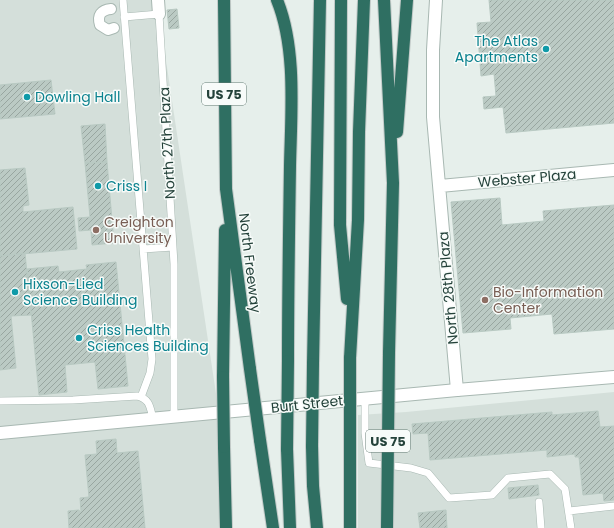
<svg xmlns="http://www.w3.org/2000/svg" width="614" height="528" font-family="Poppins,sans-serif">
<defs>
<pattern id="building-hatch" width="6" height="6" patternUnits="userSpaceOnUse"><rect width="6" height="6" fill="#bbcac4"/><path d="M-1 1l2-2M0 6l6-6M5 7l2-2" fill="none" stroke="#98a6a0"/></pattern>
</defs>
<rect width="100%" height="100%" fill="#e6efeb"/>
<path fill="#d4dfda" d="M0 0H158L159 14 224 447 226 528H0Z
M614 392V528H358V415L406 412Z"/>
<path fill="url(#building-hatch)" stroke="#b8c9c2" d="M489 0H614V123L506 133 503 107 484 109 483 97 496 96 494 74 481 76 477 23 491 22Z
M177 9 179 28 169 29 167 10Z
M51 80 55 114 0 119V85Z
M105 124 107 162 85 163 81 126Z
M107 162 114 243 92 245 91 230 79 231 78 218 90 217 85 163Z
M25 168 29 205 23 206V212L73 207 77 249 0 256V170Z
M500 198 502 225 544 221 543 211 614 205V329L554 334 552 314 510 318 511 329 463 333 451 202Z
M25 253 31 315 11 316 16 368 0 370V256Z
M116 262 128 386 98 389 95 362 65 365 67 392 39 395 27 269 58 266 59 272 87 269 86 265Z
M598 411 600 427 614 426V500L604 501 603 493 583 495 579 457H575V454L547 457V450L430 460 428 433 413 434 412 424 552 412V415Z
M116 439 117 453 138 451 145 528H69L68 511 79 510 80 512H81L80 498 89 497 85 455 97 454 96 441Z
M538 485 539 495 509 499 508 488Z
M446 510 447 528H420L418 513Z"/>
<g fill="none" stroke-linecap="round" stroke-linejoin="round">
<g stroke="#a8b8b2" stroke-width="8">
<path id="service" d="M123 0 152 359 150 373 141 397
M124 17 159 14 174 264V417
M143 249 173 247
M365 398V433L369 463 411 468 428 473 449 498 492 495 508 478 550 474 565 489 571 528
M0 401 73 400 137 396C150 399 150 407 153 419
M539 502 541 528
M569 511 614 506"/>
</g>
<g stroke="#a8b8b2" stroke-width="12">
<path id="pedestrian" d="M111 9C101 10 97 15 100 25L108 30 114 28"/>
</g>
<g stroke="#a8b8b2" stroke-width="14">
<path id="minor" d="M158 0 159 14
M436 0 433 50V117L457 390
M440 186 614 170"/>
</g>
<g stroke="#a8b8b2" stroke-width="14">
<path id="tertiary" d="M0 433 457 390 614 377"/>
</g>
<g stroke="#c2cac8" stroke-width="14">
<path id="motorway" d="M224 0 226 189 250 369
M277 0C297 49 291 114 290 166 289 231 288 296 288 361
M341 0 340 225 347 299
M384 0 393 183 389 353
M397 132 407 0
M350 358 358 220 359 132 364 0
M313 364 320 0
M223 377 225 230
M260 440 273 528
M312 446 313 486 317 528
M224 447 226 528
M287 449 290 528
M350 528V460"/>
</g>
<use href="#service" stroke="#fff" stroke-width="7"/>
<use href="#pedestrian" stroke="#fff" stroke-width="10"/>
<use href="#minor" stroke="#fff" stroke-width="12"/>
<use href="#tertiary" stroke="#fff" stroke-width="12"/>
<use href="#motorway" stroke="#2f6f62" stroke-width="12"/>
<g stroke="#c2cac8" stroke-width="14" stroke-linecap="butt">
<path id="motorway-bridge" d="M350 358V460
M250 369 260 440
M223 377 224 447
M312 446 313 364
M287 449 288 361
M387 528 389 353"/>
</g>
<use href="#motorway-bridge" stroke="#2f6f62" stroke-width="12"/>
</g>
<g fill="#0f9aa8" stroke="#f7fbf9" stroke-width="1.5">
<circle cx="546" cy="49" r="4"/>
<circle cx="27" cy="97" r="4"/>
<circle cx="98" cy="186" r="4"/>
<circle cx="15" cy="292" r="4"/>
<circle cx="79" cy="338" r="4"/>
</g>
<g fill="#8d6e63" stroke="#f7fbf9" stroke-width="1.5">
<circle cx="96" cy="230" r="4"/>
<circle cx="485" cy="300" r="4"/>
</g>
<g text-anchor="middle" stroke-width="3" stroke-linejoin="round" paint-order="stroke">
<g fill="#f7fbf9" stroke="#637a73" stroke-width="1">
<rect x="202" y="83" width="44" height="22" rx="3"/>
<rect x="366" y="430" width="44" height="22" rx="3"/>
</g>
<g font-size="13" font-weight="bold" fill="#24423a">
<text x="224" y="99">US 75</text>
<text x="388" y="446">US 75</text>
</g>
<g font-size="14" fill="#0d838f" stroke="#f7fbf9" text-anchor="start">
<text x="538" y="46" text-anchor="end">The Atlas<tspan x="538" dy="16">Apartments</tspan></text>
<text x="35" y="102">Dowling Hall</text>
<text x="106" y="191">Criss I</text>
<text x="23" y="289">Hixson-Lied<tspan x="23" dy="16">Science Building</tspan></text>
<text x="87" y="335">Criss Health<tspan x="87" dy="16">Sciences Building</tspan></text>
</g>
<g font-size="14" fill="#24423a" stroke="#f7fbf9">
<text transform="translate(167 143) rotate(-93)" y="5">North 27th Plaza</text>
<text transform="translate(527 178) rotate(-5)" y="5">Webster Plaza</text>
<text transform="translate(250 263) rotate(83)" y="5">North Freeway</text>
<text transform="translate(448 288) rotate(-95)" y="5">North 28th Plaza</text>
<text transform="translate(307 404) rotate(-6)" y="5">Burt Street</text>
</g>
<g font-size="14" fill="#785e54" stroke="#f7fbf9" text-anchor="start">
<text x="104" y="227">Creighton<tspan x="104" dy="16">University</tspan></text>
<text x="493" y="297">Bio-Information<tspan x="493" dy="16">Center</tspan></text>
</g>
</g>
</svg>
